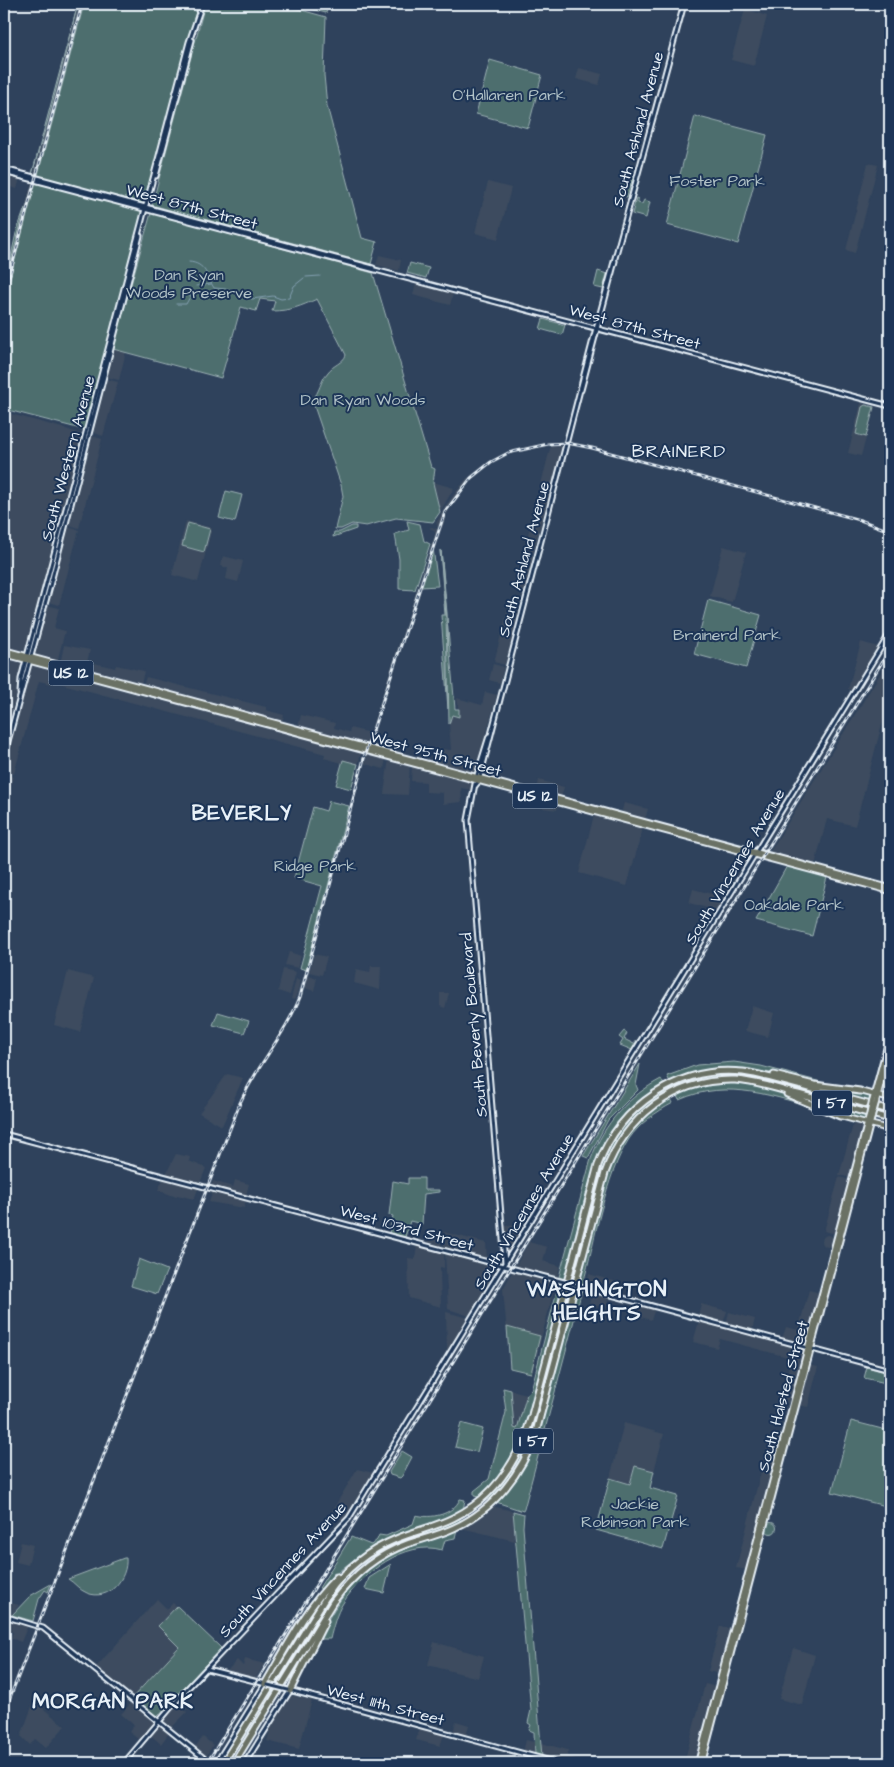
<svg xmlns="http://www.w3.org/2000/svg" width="894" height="1767" font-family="'Architects Daughter',sans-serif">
<rect width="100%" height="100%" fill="#2f425c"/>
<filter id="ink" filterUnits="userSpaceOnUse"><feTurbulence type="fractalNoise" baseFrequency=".02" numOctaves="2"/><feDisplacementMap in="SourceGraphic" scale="10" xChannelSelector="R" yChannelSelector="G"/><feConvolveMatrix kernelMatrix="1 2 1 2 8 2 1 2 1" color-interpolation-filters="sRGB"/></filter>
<g filter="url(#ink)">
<path fill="#3c4b5f" d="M79 4H84L37 176 33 175Z
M745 9 767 16 754 66 731 60Z
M579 68 602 74 599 85 576 79Z
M868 163 878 165 855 253 846 250Z
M4 174 20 178 17 189 4 185Z
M32 181 35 182 4 300V288Z
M488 182 511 188 498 239 475 233Z
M379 255 401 260 399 271 376 265Z
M416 284 453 294 450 305 413 295Z
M113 349 126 352 119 380 106 377Z
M105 379 118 382 103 436 92 432Z
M861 403 875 407 861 456 848 453Z
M4 412 66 429 80 434 83 438 27 655 4 648Z
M91 436 102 439 79 528 67 524Z
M551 445 563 446 533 553 524 550Z
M467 478 472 479 450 507 442 528 438 527 436 523 445 506Z
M433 482 454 488 440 512 435 491Z
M186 521 212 528 198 582 172 575Z
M67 527 79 530 59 605 47 602Z
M432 527 439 530 368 746 298 727 301 715 335 723 334 728 349 732 350 728 370 733 435 534 434 530 429 528Z
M723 546 746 552 732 602 710 596Z
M523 552 534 556 524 593 513 590Z
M223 556 243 561 238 582 226 579 228 568 221 566Z
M46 605 59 608 54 628 65 631 57 663 33 657Z
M508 608 519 611 505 665 494 662Z
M861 642 878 647 852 690 848 689Z
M64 645 90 650 85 671 60 664Z
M4 656 25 662 4 742Z
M890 658V710L886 709 855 826 827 819 815 865 769 853Z
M90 662 115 668 116 665 144 671 141 685 88 671Z
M33 664 55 670 51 684 39 681 14 774 4 772V767L31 665Z
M493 664 504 667 500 683 489 680Z
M59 670 362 751 357 767 324 758 325 754 55 682Z
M146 677 266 707V710L284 715 282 723 143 686Z
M485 692 497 695 475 775 431 763 435 748 451 750 449 724 452 715 459 716 457 698 482 705Z
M367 753 386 758 384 769 365 764Z
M389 758 410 764 408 795 384 794Z
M412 765 473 781 471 790 461 788 462 802 443 804V793L426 792V782L411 781Z
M4 774 13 777 4 814Z
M539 780 564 787 561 797 537 790Z
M527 796 557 804V810L528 806Z
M624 803 648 809 645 820 621 814Z
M594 815 643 828 627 886 579 873Z
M693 889 715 895 724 900 718 911 689 903Z
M289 952 301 956 298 968 285 965Z
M314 954 327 957 322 975 309 972Z
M371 966H381L380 990 354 983 356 969 370 972Z
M283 969 296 972 290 995 278 991Z
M68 971 94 978 80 1032 54 1025Z
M308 976 317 978 314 991 305 988Z
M296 979 301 980 295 1000 291 999Z
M440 993H449L445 1008 440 1006Z
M752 1006 774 1013 768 1037 745 1031Z
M227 1074 243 1078 222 1126 199 1113Z
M854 1121 864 1126 851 1178 839 1175Z
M176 1154 190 1157 189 1161 206 1168 200 1183 166 1174Z
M164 1177 199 1187 194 1199 177 1195 176 1197 158 1190Z
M839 1177 850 1180 836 1234 824 1231Z
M235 1180 249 1184 246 1196 211 1186 213 1181 233 1187Z
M213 1191 246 1199 244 1208 209 1202Z
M526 1225 507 1254 505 1226Z
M431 1229 441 1231V1247L428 1244Z
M444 1232 486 1243 487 1259 444 1248Z
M822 1241a6 6 0 1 1 12 0a6 6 0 1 1-12 0Z
M529 1242 547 1247 543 1261 560 1266 557 1278 515 1267Z
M417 1245 444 1252V1268L440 1267 441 1307 409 1298 408 1258 415 1259Z
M445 1252 498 1267 470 1316 448 1309Z
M513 1270 556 1282 532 1374 510 1368 503 1289Z
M589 1274 614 1281 611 1292 587 1285Z
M809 1290 820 1293 806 1346 782 1339 786 1327 798 1330Z
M592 1292 609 1296 606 1308 589 1304Z
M701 1304 727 1311 723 1323 698 1316Z
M640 1305 655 1309 651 1320 637 1316Z
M446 1312 469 1318 448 1352H447Z
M729 1312 755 1319 752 1331 726 1324Z
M699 1321 805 1350 791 1404 780 1401 791 1358 720 1339 717 1348 693 1342Z
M808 1365 818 1367 808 1407 798 1405Z
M511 1390 527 1394 517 1429H514Z
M624 1423 664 1434 654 1471 635 1466 630 1484 610 1478Z
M770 1437 781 1440 747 1570 736 1568Z
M357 1469 374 1473 343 1522 332 1511Z
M492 1506 513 1511 515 1541 461 1528Z
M21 1542 33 1545 28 1565 16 1562Z
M157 1599 167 1609 173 1603 221 1648 158 1717 96 1667Z
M4 1601 19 1605 12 1615 4 1613Z
M4 1619 28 1625 21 1642 11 1638 13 1632 4 1630Z
M720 1626 732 1629 720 1674 708 1671Z
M434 1642 484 1656 478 1678 428 1665Z
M793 1648 815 1655 802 1705 779 1699Z
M245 1659 265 1664 255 1679 226 1672 237 1660 243 1666Z
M705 1684 717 1687 697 1763H684Z
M290 1695 312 1700 299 1749 267 1741 272 1723Z
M34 1701 65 1726 46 1748 35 1739 30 1745 21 1736Z
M131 1703 169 1733 161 1744 149 1734 142 1742 129 1732 134 1725 121 1714Z
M176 1703 187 1712 170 1729 161 1721Z
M456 1721 469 1725 466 1736 453 1733Z
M420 1728 444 1734 440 1746 416 1740Z
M203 1737 213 1745 206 1757 194 1748Z
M526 1740 534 1742 535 1755 523 1752Z
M541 1743 568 1750 567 1756 580 1760 579 1763H566L542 1757Z"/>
<path fill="#4e6e6e" stroke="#9bb0b3" d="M78 4 50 113 32 174Z
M84 4H198L85 430 4 409V300Z
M205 4H280L326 17 324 75 327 106 362 238 377 242 371 264 152 205Z
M291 4H328L326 13Z
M490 60 542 75 528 128 476 114Z
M695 116 767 135 738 244 667 225Z
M624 174 633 177 627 197 619 194Z
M636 198 638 199V203L642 204 644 200 650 202 646 218 632 214Z
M25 208 4 288 16 233Z
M151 213 373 273 431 467 435 469 433 483 440 512 433 522 396 518 366 526 352 524 341 529H335L343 496 341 485 312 400C320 392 320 381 328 372 333 365 343 363 346 355L317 299C301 306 290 311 272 311L275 301 260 299 256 311 241 307 221 378 113 349Z
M410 263 429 268 426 278 407 273Z
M598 271 607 274 603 289 594 287Z
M543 319 565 325 562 335 540 329Z
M865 405 874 407 866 437 856 434 862 407Z
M226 491 242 495 235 522 219 518Z
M407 521 420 524 424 541 430 544 415 590 399 589V559L395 534 409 530Z
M188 523 210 529 204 552 182 546Z
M352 526H356V529L333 537 334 532H340Z
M433 548 438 586 421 587Z
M440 550 446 615 448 709 441 615H445Z
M441 550 455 709H459V717L452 715 449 724 447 613Z
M708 600 761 615 746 668 694 654Z
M343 760 358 764 351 789 336 785Z
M329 801 349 806 306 970 300 968 322 886 294 878 313 807 326 811Z
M787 866 827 877 812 936 756 921Z
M218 1012 249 1021 244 1033 213 1025Z
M624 1031 627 1033 624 1039 634 1044 642 1034 632 1050 620 1045 623 1040 619 1037Z
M734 1062 761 1066 840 1087C776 1076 734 1056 670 1082L667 1076 697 1065Z
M640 1064 636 1085 638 1090 608 1120 588 1158 583 1156Z
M722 1074 767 1079 868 1106 867 1110C804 1093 738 1063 674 1090L672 1086 695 1078Z
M661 1079 664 1085C593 1123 583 1207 565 1279L559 1277 591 1159C604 1123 629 1096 661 1079Z
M725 1083C760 1082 792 1097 824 1110 774 1097 728 1078 679 1100L676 1094 703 1086Z
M815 1087 854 1092 870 1097 869 1101Z
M667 1089 668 1092C615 1124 605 1163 590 1220H587C587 1210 591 1199 594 1190 606 1145 627 1113 667 1089Z
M670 1097 673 1103C656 1112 640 1123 629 1139 605 1176 595 1240 583 1284L578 1283C591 1234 602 1159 637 1123 647 1112 658 1105 670 1097Z
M806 1099 866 1115 864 1120 841 1114Z
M408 1178H424V1190H439V1192L424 1194 422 1224 410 1221 405 1237 389 1233 393 1216 389 1215 393 1181 408 1184Z
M587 1223 573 1281 570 1280 585 1224Z
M139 1259 167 1270 157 1294 131 1286Z
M559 1283 563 1285 522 1438C511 1460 499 1482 479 1497L474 1496V1491L489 1479 506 1412 503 1388 511 1390 514 1428 517 1429 527 1394 531 1390Z
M568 1286 572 1287 533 1434 516 1470V1463L530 1432Z
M577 1288 582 1290 524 1509 523 1511 496 1502 517 1477 535 1445Z
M507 1327 540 1336 531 1373 510 1368Z
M867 1367 889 1373 886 1383 864 1378Z
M851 1421 890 1431V1488L885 1506 832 1492Z
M461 1423 483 1429 477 1452 455 1447Z
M402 1451 412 1457 402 1476 400 1478 390 1475 389 1472Z
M635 1466 654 1471 650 1488 678 1496 663 1549 596 1530 610 1478 630 1484Z
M513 1467V1473L490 1500 486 1499 499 1487Z
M460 1499 465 1500 463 1510C441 1522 417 1527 394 1537 373 1545 353 1559 336 1574L334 1573 322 1589 319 1588 351 1537 371 1545 377 1540 379 1535 386 1536 413 1524 416 1515C431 1519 453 1515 460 1499Z
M513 1511 524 1514 523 1527 542 1757 535 1755 534 1732 529 1730 531 1725 528 1723 531 1710Z
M461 1517 459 1522 394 1546 392 1543 441 1527Z
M765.5 1528a5.5 5.5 0 1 1 11 0a5.5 5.5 0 1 1-11 0Z
M457 1529 455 1538 445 1540 442 1550C406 1539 361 1574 343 1603 336 1614 333 1627 330 1639H321L304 1670C324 1623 347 1575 396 1552 416 1542 437 1538 457 1529Z
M124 1558H126C128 1578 109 1602 87 1593 79 1590 75 1583 68 1579Z
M391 1564 384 1593 365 1589 369 1578Z
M51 1584 48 1592 45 1590 39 1599 33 1621 12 1615 30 1596Z
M177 1606 221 1648 157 1717 133 1697 179 1647 158 1626Z"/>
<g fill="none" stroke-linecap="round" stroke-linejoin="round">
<path stroke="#83a0b2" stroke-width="1" d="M189 262C206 263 207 277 214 288L237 290 252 299 273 296 281 299 289 298 294 286 304 278
M306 277 320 276
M196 286 211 284
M176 304H186L191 295"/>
<g stroke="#e8f1f8" stroke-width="7">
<path id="secondary" d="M4 169 373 268
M4 172 890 406
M156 176 192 40
M581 390 615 261
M20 693 21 679 189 42 202 4
M4 756 50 586 140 236
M476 778 489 736
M475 784 468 820 505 1263
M475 786 479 781 596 328 684 4
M4 1134 564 1282
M578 1286 890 1370
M4 1616 43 1628 210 1763
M207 1669 266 1684
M289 1690 558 1763
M124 1763 184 1692 349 1518 890 633
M216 1763 265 1684
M245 1763 290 1691"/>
</g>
<g stroke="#e8f1f8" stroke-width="8">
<path id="primary" d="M4 650 890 888
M4 654 890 891
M860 1091 890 1099
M872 1102 890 1035
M876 1103 890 1047
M840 1116 885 1128
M698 1763 869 1116
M702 1763 872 1117"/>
</g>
<g stroke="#e8f1f8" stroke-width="9">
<path id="motorway" d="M774 1075 814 1085 860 1091
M787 1094 840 1116
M885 1128H890
M265 1684C286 1648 307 1606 337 1577
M290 1691 325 1621
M223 1763 328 1594C344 1570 369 1550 396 1539 415 1531 435 1527 453 1518 496 1497 519 1459 532 1415L598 1165C620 1106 679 1065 743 1072 765 1075 785 1082 806 1087 834 1095 862 1103 890 1110
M234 1763 333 1602C352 1576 376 1555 407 1544 422 1539 439 1535 454 1528 495 1509 522 1473 536 1432L605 1173C625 1118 674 1078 735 1080 756 1081 777 1089 798 1094 829 1102 860 1111 890 1119"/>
</g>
<use href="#secondary" stroke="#1d3557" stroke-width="3"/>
<use href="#primary" stroke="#6b7165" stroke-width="4"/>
<use href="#motorway" stroke="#6b7165" stroke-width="5"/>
<g stroke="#e8f1f8" stroke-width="3">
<path id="rail" d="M4 296 82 4
M4 1713 240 1103C257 1065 285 1035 300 997L366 751 445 512 471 478 491 462 508 453 548 444 567 443 592 448 860 520 890 531
M207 1763 890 649"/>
</g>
<use href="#rail" stroke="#1d3557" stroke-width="1" stroke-dasharray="4" stroke-linecap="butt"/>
<g stroke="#e8f1f8" stroke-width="7" stroke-linecap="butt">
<path id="secondary-bridge" d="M564 1282 578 1286
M268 1685 288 1690"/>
</g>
<g stroke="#e8f1f8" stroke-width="8" stroke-linecap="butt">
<path id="primary-bridge" d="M869 1116 872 1102
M872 1117 876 1103"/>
</g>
<use href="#secondary-bridge" stroke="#1d3557" stroke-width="3"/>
<use href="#primary-bridge" stroke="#6b7165" stroke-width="4"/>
</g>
</g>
<g text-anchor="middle" stroke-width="4" stroke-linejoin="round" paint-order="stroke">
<g fill="#1d3557" stroke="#abb9c8" stroke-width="1">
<rect x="48.5" y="660.5" width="45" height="25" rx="4"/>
<rect x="512.5" y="783.5" width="45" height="25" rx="4"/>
<rect x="812" y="1090.5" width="40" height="25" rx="4"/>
<rect x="513" y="1428.5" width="40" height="25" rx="4"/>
</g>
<g font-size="15" font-weight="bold" fill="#e8f1f8">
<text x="71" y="678">US 12</text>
<text x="535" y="801">US 12</text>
<text x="832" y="1108">I 57</text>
<text x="533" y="1446">I 57</text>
</g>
<g font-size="16" fill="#b2c3c8" stroke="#1d3557">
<text x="509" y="100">O'Hallaren Park</text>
<text x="717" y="186">Foster Park</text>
<text x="189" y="280">Dan Ryan<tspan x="189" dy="18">Woods Preserve</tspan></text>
<text x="363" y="405">Dan Ryan Woods</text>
<text x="727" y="640">Brainerd Park</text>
<text x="315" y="871">Ridge Park</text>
<text x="794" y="910">Oakdale Park</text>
<text x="635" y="1509">Jackie<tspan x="635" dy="18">Robinson Park</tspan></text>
</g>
<g font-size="16" fill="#e8f1f8" stroke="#1d3557">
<text transform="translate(637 129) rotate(-75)" y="6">South Ashland Avenue</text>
<text transform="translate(192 206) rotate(15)" y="6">West 87th Street</text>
<text transform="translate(635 326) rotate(15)" y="6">West 87th Street</text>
<text transform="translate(67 458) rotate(-75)" y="6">South Western Avenue</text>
<text transform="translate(523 559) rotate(-75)" y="6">South Ashland Avenue</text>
<text transform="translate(436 753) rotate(15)" y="6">West 95th Street</text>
<text transform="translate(734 866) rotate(-59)" y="6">South Vincennes Avenue</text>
<text transform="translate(473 1025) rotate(-95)" y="6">South Beverly Boulevard</text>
<text transform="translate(523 1211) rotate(-59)" y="6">South Vincennes Avenue</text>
<text transform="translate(407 1227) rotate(15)" y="6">West 103rd Street</text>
<text transform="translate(782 1396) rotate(-75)" y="6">South Halsted Street</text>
<text transform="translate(282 1569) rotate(-47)" y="6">South Vincennes Avenue</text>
<text transform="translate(386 1704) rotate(15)" y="6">West 111th Street</text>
</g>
<g font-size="18" letter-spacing="1" fill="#e8f1f8" stroke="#1d3557">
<text x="679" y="457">BRAINERD</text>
</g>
<g font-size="21" font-weight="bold" letter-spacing="1" fill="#e8f1f8" stroke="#1d3557">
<text x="242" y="820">BEVERLY</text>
<text x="597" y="1296">WASHINGTON<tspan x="597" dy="24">HEIGHTS</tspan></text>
<text x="113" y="1708">MORGAN PARK</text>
</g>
</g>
<rect width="894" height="1767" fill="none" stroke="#1d3557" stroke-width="20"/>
<rect x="10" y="10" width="874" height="1747" fill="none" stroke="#e8f1f8" stroke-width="2" filter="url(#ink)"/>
</svg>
